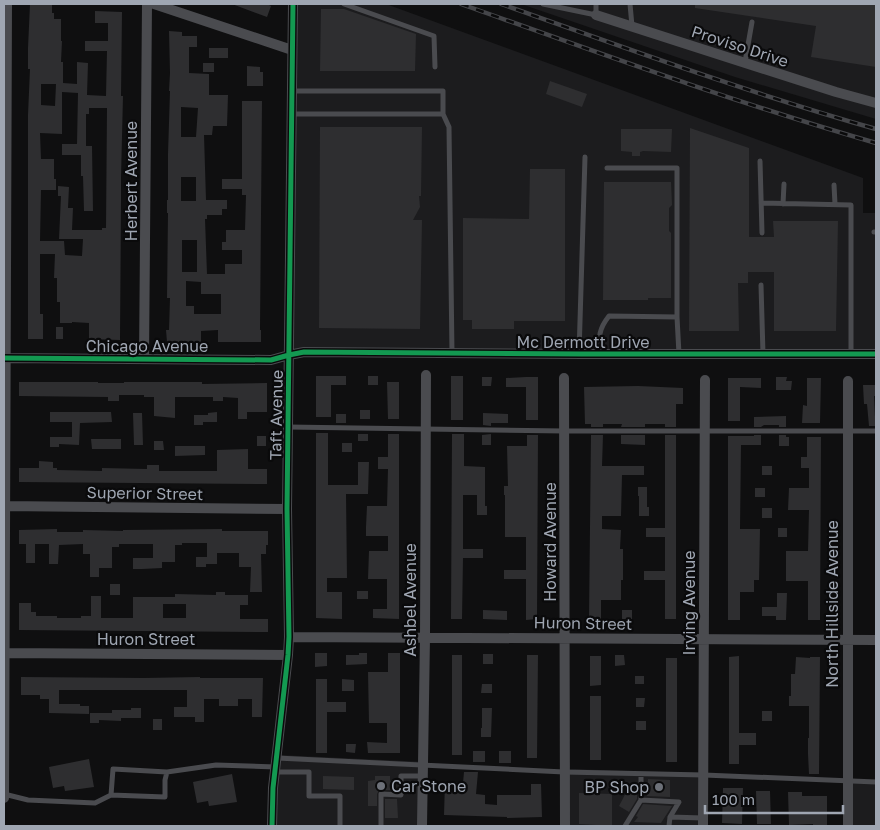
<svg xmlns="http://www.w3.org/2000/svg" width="880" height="830" font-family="'Golos Text',sans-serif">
<rect width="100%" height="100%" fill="#0f0f10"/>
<path fill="#1c1c1e" d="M296 4H386L863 178V213H876V353L292 351Z
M521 4H876V119L735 77Z
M280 755 426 762 425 826H277V787Z
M568 769 701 773 700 826H567Z
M845 779 876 780V826H845Z"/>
<path fill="#2e2e30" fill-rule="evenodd" d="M30 4H52V13H54V19H61V41H62L61 62H63V83L77 84V62L88 63 87 95 106 96 107 51H85V41H108V23H95V11L122 12 121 96H123L121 178V200L120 340 89 339V323L72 322V323H60V302H57V278H54L55 254H40V314H43V339H28V115L30 69H28V48ZM41 84H56L55 106 41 105ZM62 92 78 93 77 144H62V155H81V176H83L84 211H93L92 146H86V114H89V108H107L106 228H102V230H72L73 208H68L69 187 58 186V196H61L59 239H83L82 256 65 255 64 241H40L41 190H56V179H54V159H41L40 133 62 134Z
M232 4H267L271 6 267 17Z
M695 4H876V67L811 57 816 26 695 8Z
M321 9H344L416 34 415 71H320Z
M169 31 182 32V36H197V47H189V73L209 74V95H228L227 126H213L212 135H204L206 200H227V209H222V215H207V219H205L207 274H225V264H242V250H222V242H226V230H245L246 195H242V189H222V179H242V101H262L260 330H261V342H218V330L201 331V342H167L166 330H169L170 298H167L168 213H167V200H168V154L170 91H169L170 73ZM181 107 198 108 196 137H181ZM181 177H196V201H181ZM182 240H197V272H182ZM186 281 201 282V294H221V314H194V306H186Z
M209 48H228V58H209Z
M203 63H214V72H203Z
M247 66 260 67V72H263V86H247Z
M550 81 587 94 582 107 546 94Z
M320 127H422L421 196H419L420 207 413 220H422L420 329 319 328Z
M690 128 749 148V237H774L773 221H838L836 331H774V272H748V283H738L739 331H689Z
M621 129H672L671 152 643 151 640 152V156H632V152L621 151Z
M530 169H565V321H514V329H472V320H463V218L529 219Z
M604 182H671L672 205 669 208V231L671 233V298H648V300H603Z
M56 327H63V339H56Z
M316 376H346V385H331V417H316Z
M368 376H378V385H368Z
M451 376H463V420H451Z
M482 377H492L491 386H482Z
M526 377H538V420H526V387H506V378Z
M776 377H787L786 381H792L791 390H776Z
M728 378H761V388L740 387V421H728Z
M807 378H821L820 423H802L803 405 807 406Z
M19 382H98V383H124V382H202V384L267 383V412H247V419H238V398L223 397V401H213V397H175V418L154 416V397H144V395H119V401H108V397L19 396Z
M387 382H399V419H388Z
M863 385H876V396H874L875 417H876V426H869L867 404H864Z
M638 386 683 388V404H676V427H665V424H645V427H621L622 424H603V427H591V424H585L584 387Z
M360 410H370V419H360Z
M50 412H111L112 422 80 423 79 445 59 444V447H50V437H72V422H50Z
M217 412V422H203V425H194V415H208V413Z
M133 413H142L143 445H134Z
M483 413 508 414V423H491V426L483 425Z
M336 414H346V423H336Z
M786 416V427H779V425H764L761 427H754V417Z
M316 433H328V485H358V462H369L368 494H346L347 578H327V592H342V619L316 618Z
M358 434H368V441H358Z
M388 434H399V619L373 618V609H387V579H368L369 551H388V536H366V527L367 506H387L388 469H378V457H388Z
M452 434H464V466L485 467V506H487V515H477V495H463V549H483V558H463L462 619H451Z
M491 434V445H482V435Z
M527 435H538L537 619 526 620V579H504V570H526V537H505V495H504V486H508L507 446H527Z
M591 435H603L602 466H644V475H622L621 516H602V529L621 530 620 549H623V580H621V600H601V619H589Z
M621 435H645V445L621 444Z
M665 435H676V619H665V580H644V571H665V537H646V528H665Z
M754 435H761V445H741L740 529H760L759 580H754V592H740V620H728V436H754Z
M779 435H786V437H789V446H779Z
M257 436H266V446H257Z
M807 437H821L820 620H808V581H786V551H808L809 510H788L789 488H809V468H801V457H807Z
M91 439H121V449H92Z
M154 441H163L164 450H154Z
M342 443H352V452H342Z
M175 446H205V455L175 456Z
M248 449V469H267V484L19 482V468H39V461L53 462V468H57V470L102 471V468L147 469V465H159V471H217V450Z
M762 466H772V475H762Z
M638 487H647V507H649V516H639V496H638Z
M755 488H765V497H755Z
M762 508H772V518H762Z
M778 528H787V537H778Z
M57 529V532H83V530L123 531V530L222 529V531H268V545H266V554H261L262 592H250L251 567H239V553H217V564H206V567H196V557H207V543H182V545H175V562H162V568L142 569H133V558H153V544H119V547H112V568H99V577H90V554H83V544L59 545 58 564H49V544H35V563H26V544H19V530Z
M110 584H120V595H110Z
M357 591H368V599H357Z
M216 592H225V595H248V605H240V619H268V632L19 630V603H31V612H36V616H57V618H81V616H91V596H101V618H133V597H175V594L216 595ZM163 604H186V618H163Z
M777 593H787L786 620H776V616H762V607H777Z
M483 610 507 611V620L483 619Z
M622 610H632V619H622Z
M315 653H327V666L315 667Z
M359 653H367V664L346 665V655H359Z
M388 653H400V753H368L367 742 387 743V723H369L368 672H388Z
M483 654H493V664H483Z
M452 655H462V755H452Z
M527 655H538L537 758H527Z
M615 655H624L625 665 615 666Z
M590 656H601V685L590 686Z
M739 656V733H756V745H739V764H729V657Z
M796 657 810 658V657H820L819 774H809L808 754V738H809V706H789V696H791V674H795Z
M666 658H677V762H666Z
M635 676H644V684H635Z
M21 677 144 678 200 677V678H263L262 717H252V699H238V706H219V699H204V722H195V717H174V707H187V690H59V704H80V706H89V714L49 713V699H40V695H21Z
M316 679H327V702H346V712H327V753H316Z
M342 679 354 680V691H342Z
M482 684H492V693H481Z
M590 696H601V760H590Z
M636 698H645L644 707H636Z
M131 708H141V718H121V721L99 720V723H90V713H112V710H131Z
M482 708H492L491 737H481V728H482Z
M762 711H772V721H762Z
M153 719H162V730H153Z
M636 721H646V730H636Z
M346 744H356L355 753 346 752Z
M473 751H485V762H473Z
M499 751H511V763H499Z
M89 759 94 787 65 791 64 786 53 788 49 767Z
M464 772H478L476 794 485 795V804L497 805V795H531V784H541L542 817 507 818V817L444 815 445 782 463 783Z
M232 774 237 802 209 806 208 801 197 803 193 782Z
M323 776 354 777V790L323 789Z
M375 776H390V781L394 780V790H379L377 794V806H368V781L375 780Z
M648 779 670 780V797L647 796Z
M723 788H743L742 824 722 823Z
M628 789 637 794V799L629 812 619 806Z
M756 791H770L771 824H757Z
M788 792H802V796H827V826H813V824L789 825Z
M579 793 612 794V826L579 824Z
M385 799H397L398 818H385Z
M643 804 672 806 661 823 634 822 638 817 636 816Z"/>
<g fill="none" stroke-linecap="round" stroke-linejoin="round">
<path stroke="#4a4b4f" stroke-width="5" d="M344 4 434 36 435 67
M543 4 596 15V4
M630 4 632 26
M745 62 752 22
M292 91H443V114
M292 114H443L449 127 452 353
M760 161 762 233
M607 168H677V317
M834 185 835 204
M761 203 851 205V354
M783 204 784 184
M874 232H876
M761 285 763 354
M579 354 585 157
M600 354C599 337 598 330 609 316L677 317 679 354
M288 427 564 431H876
M277 758 564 772 704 775 876 782
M275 772H309V796H340V826
M4 794 28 800 95 803 111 795 165 797V780L167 772 216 765 276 767
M111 795 113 769 167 772
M641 800V774
M381 826V794L401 795V776H423
M625 826 641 800 679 802 670 817
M669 826 670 817 703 818"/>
<path stroke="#4a4b4f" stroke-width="10" d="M154 4 292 50
M596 15 836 92 876 103
M4 358 271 360 289 355 304 352 582 354H876
M144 359 147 4
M564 378 565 826
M848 381V826
M4 506 287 509
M289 637 876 640
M4 653 288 655
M4 798 7 4
M272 826 273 788 288 655 289 637 287 509 293 4
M422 826 425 638 426 375
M703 826 705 380"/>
<g stroke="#444549" stroke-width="4.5">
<path id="rail" d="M461 4C599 53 736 103 876 143
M501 4C625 48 749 93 876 129"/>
</g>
<use href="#rail" stroke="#0a0a0b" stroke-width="2.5" stroke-dasharray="8" stroke-linecap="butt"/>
<g stroke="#0a0a0b" stroke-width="8">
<path id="cycleway" d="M4 358 271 360 289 355 304 352 582 354H876
M272 826 273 788 288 655 289 637 287 509 293 4"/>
</g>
<use href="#cycleway" stroke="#139951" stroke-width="5"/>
</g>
<g fill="#6d7179" stroke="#0a0a0b" stroke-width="2">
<circle cx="381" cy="786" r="5"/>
<circle cx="659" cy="787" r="5"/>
</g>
<g text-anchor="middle" stroke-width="4.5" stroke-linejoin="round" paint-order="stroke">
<g font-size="16" fill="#9fa6b2" stroke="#0a0a0b">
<text transform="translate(740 46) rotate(18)" y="6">Proviso Drive</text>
<text transform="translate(131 181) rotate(-90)" y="6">Herbert Avenue</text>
<text x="583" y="348">Mc Dermott Drive</text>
<text x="147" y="352">Chicago Avenue</text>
<text transform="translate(276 415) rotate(-89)" y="6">Taft Avenue</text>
<text transform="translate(145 493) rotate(1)" y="6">Superior Street</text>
<text transform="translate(550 542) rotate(-90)" y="6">Howard Avenue</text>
<text transform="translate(410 600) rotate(-90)" y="6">Ashbel Avenue</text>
<text transform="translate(689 603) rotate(-90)" y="6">Irving Avenue</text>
<text transform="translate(832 604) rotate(-90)" y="6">North Hillside Avenue</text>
<text transform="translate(583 623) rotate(1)" y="6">Huron Street</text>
<text x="146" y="645">Huron Street</text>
</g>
<g font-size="16" fill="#9fa6b2" stroke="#0a0a0b" text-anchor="start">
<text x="391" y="792">Car Stone</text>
<text x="649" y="793" text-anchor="end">BP Shop</text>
</g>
</g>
<rect width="880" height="830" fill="none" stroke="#9fa6b2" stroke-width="10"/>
<path d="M705 805v8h138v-8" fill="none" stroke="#9fa6b2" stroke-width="2.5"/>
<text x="712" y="805" font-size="15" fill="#9fa6b2" stroke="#0a0a0b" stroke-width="4" paint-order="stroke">100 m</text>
</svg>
